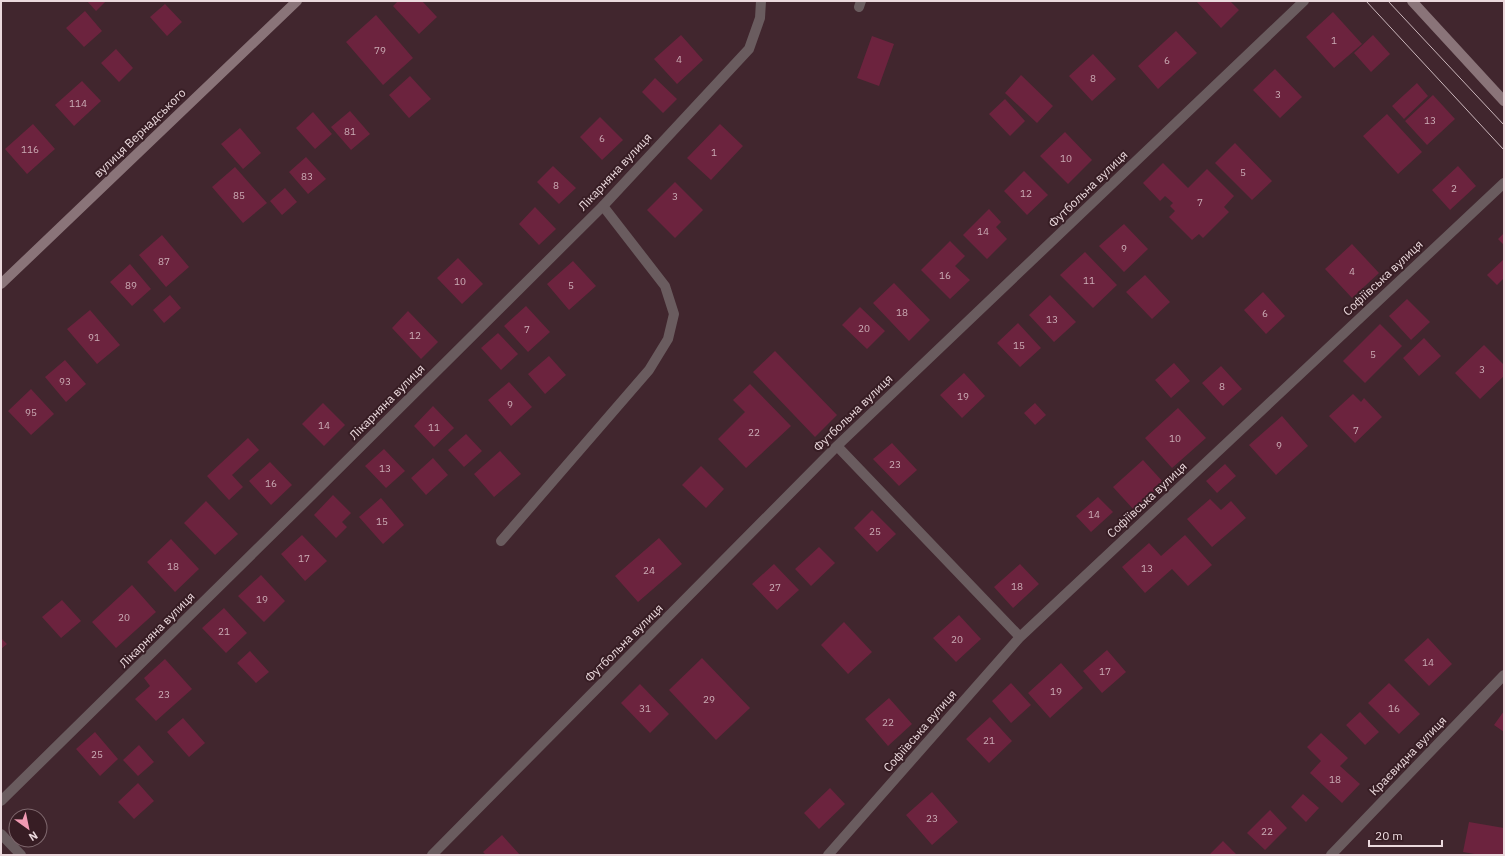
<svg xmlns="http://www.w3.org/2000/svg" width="1505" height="856" font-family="'IBM Plex Sans',sans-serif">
<rect width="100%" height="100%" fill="#41262e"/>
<path fill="#6c233e" d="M87 1H106L96 11Z
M398 1H422L437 17 419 34 393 6Z
M1196 1H1230L1239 10 1221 28Z
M165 4 182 22 167 36 150 17Z
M85 11 102 31 84 47 66 28Z
M1333 12 1362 44 1334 68 1306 37Z
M376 15 413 58 383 85 346 42Z
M1176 31 1197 53 1158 89 1138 66Z
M681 35 703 60 677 84 654 59Z
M1373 35 1390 54 1371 72 1354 53Z
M872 36 894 44 879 86 857 78Z
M116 49 133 68 119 82 101 63Z
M1093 54 1116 79 1092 101 1069 76Z
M1275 69 1302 97 1280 118 1253 90Z
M1021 75 1053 106 1037 123 1005 93Z
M410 76 431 99 409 118 389 95Z
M655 78 677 99 663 113 642 92Z
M82 81 101 101 74 126 55 105Z
M1417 83 1428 96 1404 119 1392 106Z
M1433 95 1455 119 1427 145 1405 121Z
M1005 99 1025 121 1010 136 989 114Z
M350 111 370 134 351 150 331 127Z
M313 112 332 134 315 149 296 128Z
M1387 114 1422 152 1398 174 1363 136Z
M600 117 623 140 602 160 580 137Z
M33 124 55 149 27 174 5 149Z
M720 124 743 146 711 180 687 158Z
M240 128 261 153 243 169 221 144Z
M1065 132 1092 160 1068 184 1040 156Z
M1235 143 1272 181 1252 200 1215 163Z
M306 157 326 179 308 194 289 172Z
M1163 163 1188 188 1207 169 1234 196 1224 207 1229 212 1203 238 1199 234 1192 240 1169 217 1175 211 1170 206 1173 203 1165 196 1160 201 1143 183Z
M553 166 576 188 559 204 537 182Z
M1458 166 1476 186 1450 210 1432 190Z
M235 167 267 203 243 223 212 187Z
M1024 171 1048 195 1027 215 1004 191Z
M675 182 703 210 675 238 647 210Z
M285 188 297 202 282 215 270 201Z
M535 207 556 229 539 245 519 224Z
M989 209 1001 222 996 227 1007 239 987 259 963 235Z
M1124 224 1148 249 1124 272 1099 246Z
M1504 233V245L1498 239Z
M162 235 189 267 166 287 139 255Z
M950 241 965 256 955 266 970 280 950 299 921 270Z
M1352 244 1379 273 1352 298 1325 269Z
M1085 252 1117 285 1093 308 1060 275Z
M458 258 483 284 462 304 437 278Z
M1504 259V278L1497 285 1487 275Z
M573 261 596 286 569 310 547 284Z
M130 264 151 289 132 306 110 282Z
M1145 275 1170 302 1152 319 1126 292Z
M894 283 930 320 909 341 873 303Z
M1263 292 1285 316 1266 334 1244 310Z
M170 295 181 308 164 323 153 310Z
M1050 295 1076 322 1054 342 1029 315Z
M1407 299 1430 322 1411 340 1389 316Z
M526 306 550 332 528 352 504 326Z
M860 307 885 331 867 349 842 325Z
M90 310 120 345 97 364 67 329Z
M408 311 438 342 421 359 392 328Z
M1018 323 1041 348 1020 367 997 343Z
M1380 324 1402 346 1365 383 1343 361Z
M498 333 518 354 501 370 481 348Z
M1424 338 1441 356 1419 376 1403 358Z
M1484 345 1504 365V376L1480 399 1455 373Z
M775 351 837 415 815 437 753 372Z
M549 356 566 375 545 394 528 374Z
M65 360 86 384 66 402 45 377Z
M1174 363 1190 381 1171 398 1155 380Z
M1221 366 1242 389 1223 406 1202 383Z
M964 373 985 396 962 418 940 395Z
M509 382 532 407 511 426 488 400Z
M750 384 791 426 746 468 718 439 745 412 733 400Z
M31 389 54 414 31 435 8 411Z
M1353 394 1361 402 1364 398 1382 417 1355 443 1329 416Z
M323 403 345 425 324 446 302 424Z
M1035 403 1046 415 1035 425 1024 413Z
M433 406 454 428 434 447 414 426Z
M1178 408 1206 438 1172 468 1145 438Z
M1282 416 1308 446 1276 475 1249 445Z
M466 434 482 451 464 467 448 450Z
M248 438 259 450 232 475 243 487 229 500 207 476Z
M892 443 917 470 899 486 873 459Z
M384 449 405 471 386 488 365 466Z
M500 451 521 474 494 497 474 474Z
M433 458 448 475 426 495 411 478Z
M1143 460 1164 483 1134 510 1113 487Z
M270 462 292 485 271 505 249 481Z
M1225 464 1236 476 1217 493 1206 481Z
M701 466 724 489 706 508 682 485Z
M333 495 351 513 342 522 347 527 336 538 314 515Z
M1098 497 1113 512 1091 532 1076 516Z
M381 498 404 525 383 544 359 517Z
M1210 499 1221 510 1231 501 1246 518 1212 547 1187 519Z
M206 501 238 534 215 555 184 523Z
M872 510 896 534 877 552 854 528Z
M302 535 327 561 305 581 281 554Z
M1185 535 1212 565 1188 586 1172 569 1145 593 1122 567 1149 543 1161 556Z
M659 538 682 564 638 602 615 576Z
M171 539 199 569 175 592 147 562Z
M819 547 835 563 811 586 795 569Z
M774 564 799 590 777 610 752 584Z
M1020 564 1039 584 1013 608 994 587Z
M261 575 285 601 264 622 238 596Z
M132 585 156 612 116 648 92 622Z
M62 600 81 621 61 638 42 617Z
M224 608 247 633 226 653 202 628Z
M959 615 981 639 956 662 933 638Z
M844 622 872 652 848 674 821 645Z
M1 638 7 644 1 649Z
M1428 638 1452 664 1429 686 1404 660Z
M1107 650 1126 672 1102 693 1083 671Z
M250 651 269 672 256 683 237 663Z
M702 658 750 708 716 740 669 690Z
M165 659 192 689 156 721 135 699 150 686 144 678Z
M1061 663 1083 688 1050 718 1028 693Z
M1011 683 1031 705 1011 723 992 701Z
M1389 683 1420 714 1399 734 1368 703Z
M640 684 669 714 650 733 621 703Z
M889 698 912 724 888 746 865 719Z
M1504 711V732L1494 725Z
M1360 712 1379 732 1365 745 1346 725Z
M990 717 1012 741 989 763 966 739Z
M183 718 205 743 189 757 167 732Z
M95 732 118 759 100 776 76 749Z
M1321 733 1348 758 1340 766 1360 784 1342 803 1310 773 1321 761 1307 747Z
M139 745 154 762 138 776 123 760Z
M138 783 154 801 134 819 118 802Z
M830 788 845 804 819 829 804 813Z
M932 792 958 822 932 845 906 815Z
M1303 794 1319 808 1306 822 1291 807Z
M1270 810 1287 828 1265 850 1247 833Z
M1469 822 1504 828V855H1480L1463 852Z
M502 835 520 855H486L483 852Z
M1223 841 1237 855H1209Z"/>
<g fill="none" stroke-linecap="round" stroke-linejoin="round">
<path stroke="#6a5c5f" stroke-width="10" d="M859 7 861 1
M501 541 649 370 668 339 674 314 665 286 603 206"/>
<path stroke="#6a5c5f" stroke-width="10" d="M837 446 1020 637
M1 801 311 496 603 206 749 49 760 18 761 1
M1 834 21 855
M432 855 837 446 1304 1
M828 855 1020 637 1504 183
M1331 855 1504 675"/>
<path stroke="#8a7479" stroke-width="10" d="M1412 1 1504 101
M1 284 297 1"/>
<path stroke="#cab6bb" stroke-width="1" d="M1366 1 1504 150
M1388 1 1504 125"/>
</g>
<g text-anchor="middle" stroke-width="4" stroke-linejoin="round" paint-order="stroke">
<g font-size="10" fill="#cbacb5">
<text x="1334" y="44">1</text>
<text x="380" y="54">79</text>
<text x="679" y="63">4</text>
<text x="1167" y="64">6</text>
<text x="1093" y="82">8</text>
<text x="1278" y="98">3</text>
<text x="78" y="107">114</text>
<text x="1430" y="124">13</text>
<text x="350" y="135">81</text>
<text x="602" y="142">6</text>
<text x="30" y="153">116</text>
<text x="714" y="156">1</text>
<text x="1066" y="162">10</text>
<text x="1243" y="176">5</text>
<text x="307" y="180">83</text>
<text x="556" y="189">8</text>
<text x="1454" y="192">2</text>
<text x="1026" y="197">12</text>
<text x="239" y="199">85</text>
<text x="675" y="200">3</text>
<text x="1200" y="206">7</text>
<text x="983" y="235">14</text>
<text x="1124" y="252">9</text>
<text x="164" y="265">87</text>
<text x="1352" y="275">4</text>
<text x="945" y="279">16</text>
<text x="1089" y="284">11</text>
<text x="460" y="285">10</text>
<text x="131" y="289">89</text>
<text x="571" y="289">5</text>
<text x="902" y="316">18</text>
<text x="1265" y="317">6</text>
<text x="1052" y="323">13</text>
<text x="864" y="332">20</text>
<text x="527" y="333">7</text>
<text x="415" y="339">12</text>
<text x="94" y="341">91</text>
<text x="1019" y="349">15</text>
<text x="1373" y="358">5</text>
<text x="1482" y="373">3</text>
<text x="65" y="385">93</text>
<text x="1222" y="390">8</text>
<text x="963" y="400">19</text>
<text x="510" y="408">9</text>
<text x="31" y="416">95</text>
<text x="324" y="429">14</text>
<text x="434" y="431">11</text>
<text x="1356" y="434">7</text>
<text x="754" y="436">22</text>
<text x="1175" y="442">10</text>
<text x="1279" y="449">9</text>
<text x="895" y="468">23</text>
<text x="385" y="472">13</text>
<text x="271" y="487">16</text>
<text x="1094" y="518">14</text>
<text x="382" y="525">15</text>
<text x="875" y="535">25</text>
<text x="304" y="562">17</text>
<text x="173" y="570">18</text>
<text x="1147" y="572">13</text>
<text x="649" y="574">24</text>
<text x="1017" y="590">18</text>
<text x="775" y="591">27</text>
<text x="262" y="603">19</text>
<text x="124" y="621">20</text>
<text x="224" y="635">21</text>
<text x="957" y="643">20</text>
<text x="1428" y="666">14</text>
<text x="1105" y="675">17</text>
<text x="1056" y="695">19</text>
<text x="164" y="698">23</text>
<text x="709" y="703">29</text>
<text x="645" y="712">31</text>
<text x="1394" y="712">16</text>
<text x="888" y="726">22</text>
<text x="989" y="744">21</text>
<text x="97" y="758">25</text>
<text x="1335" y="783">18</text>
<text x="932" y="822">23</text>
<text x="1267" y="835">22</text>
</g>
<g font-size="12" fill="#ebd9dd" stroke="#371d24">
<text transform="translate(140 133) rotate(-44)" y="4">вулиця Вернадського</text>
<text transform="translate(615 172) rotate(-47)" y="4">Лікарняна вулиця</text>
<text transform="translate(1088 189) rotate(-44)" y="4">Футбольна вулиця</text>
<text transform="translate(1383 278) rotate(-43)" y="4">Софіївська вулиця</text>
<text transform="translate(387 402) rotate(-45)" y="4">Лікарняна вулиця</text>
<text transform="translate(853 413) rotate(-44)" y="4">Футбольна вулиця</text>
<text transform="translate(1147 500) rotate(-43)" y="4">Софіївська вулиця</text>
<text transform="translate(157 630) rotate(-45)" y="4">Лікарняна вулиця</text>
<text transform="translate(624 643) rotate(-45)" y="4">Футбольна вулиця</text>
<text transform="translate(920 731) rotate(-49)" y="4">Софіївська вулиця</text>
<text transform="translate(1408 756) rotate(-46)" y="4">Краєвидна вулиця</text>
</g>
</g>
<rect width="1505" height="856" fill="none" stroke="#ebd9dd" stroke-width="4"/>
<g transform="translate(28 828) rotate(147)"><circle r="19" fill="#371d24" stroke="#7f686e"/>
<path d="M0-3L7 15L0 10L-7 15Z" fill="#f19ab3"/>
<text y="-6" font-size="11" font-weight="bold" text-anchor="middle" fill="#ebd9dd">N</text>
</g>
<path d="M1369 840v6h73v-6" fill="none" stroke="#ebd9dd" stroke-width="2"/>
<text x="1375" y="840" font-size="12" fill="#ebd9dd" stroke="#371d24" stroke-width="3" paint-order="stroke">20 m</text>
</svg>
